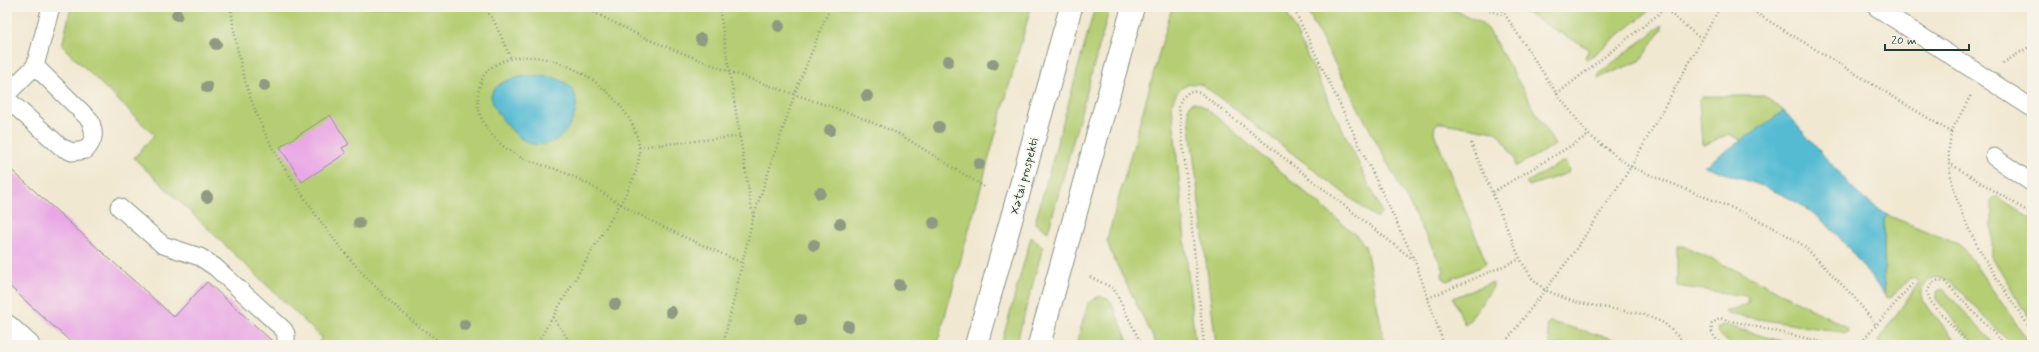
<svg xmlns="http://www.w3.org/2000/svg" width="2039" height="352" font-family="Mynerve,sans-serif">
<rect width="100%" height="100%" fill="#f7f3e8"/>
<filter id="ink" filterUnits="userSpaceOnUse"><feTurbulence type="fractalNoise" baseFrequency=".025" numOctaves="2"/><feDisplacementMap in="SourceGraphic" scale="8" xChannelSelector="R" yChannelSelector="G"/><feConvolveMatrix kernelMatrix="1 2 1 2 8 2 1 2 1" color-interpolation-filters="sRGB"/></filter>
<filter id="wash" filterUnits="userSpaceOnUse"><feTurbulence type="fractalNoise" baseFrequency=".012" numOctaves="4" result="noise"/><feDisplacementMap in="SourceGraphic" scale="16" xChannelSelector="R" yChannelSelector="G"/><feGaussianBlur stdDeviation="0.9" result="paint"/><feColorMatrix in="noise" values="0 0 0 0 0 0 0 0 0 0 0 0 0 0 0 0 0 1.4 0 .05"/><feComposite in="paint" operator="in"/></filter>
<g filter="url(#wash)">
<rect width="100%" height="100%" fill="#f1e8d1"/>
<path fill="#b5ce73" stroke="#6a8654" d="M71 7H1031L937 345H316L322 338 134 158 154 135 62 46Z
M1095 7H1110L1048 232 1035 223Z
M1172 7H1284L1381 210V214L1378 217 1374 216 1203 85C1187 80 1174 90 1172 106L1195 345H1157L1111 253 1107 240Z
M1305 7H1448L1482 23 1488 29 1555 145 1515 167V160L1501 136 1495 132 1443 123H1438L1435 126 1434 132 1436 138 1486 262 1485 265 1447 281 1443 279 1442 274 1444 270Z
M1518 7H1648L1650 10 1587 60 1585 57 1589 49 1519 9Z
M1662 25V29L1640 61 1598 78V74Z
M1702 96H1764L1784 111 1743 141 1729 134 1704 145 1702 144 1699 100Z
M1194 102 1201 104 1357 236 1365 246 1367 254 1385 345H1216L1188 109 1191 103Z
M1562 162H1565L1569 170 1568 173 1529 186 1527 184V182Z
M1995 197H1998L2032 219V322L1992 257V199Z
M1887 215 1958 244 1964 249 2031 345H2012L1949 280 1936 277 1927 280 1922 288V300L1959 345H1880L1878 340 1918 284 1916 279 1910 278 1891 298 1885 297 1884 220Z
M1031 237 1043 247 1016 345H1001Z
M1677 246H1684L1746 275 1845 326 1848 330 1847 333 1727 314 1725 312 1748 304 1749 299 1746 296 1677 286Z
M1490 283H1493V287L1467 324 1465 325 1453 298Z
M1942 289 1945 291 1995 345H1975L1936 299V292Z
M1099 296 1108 299 1111 302 1130 345H1076L1088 303Z
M1549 322H1551L1632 344 1550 345 1547 325Z
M1722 325H1724L1795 345H1731L1718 333 1717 328Z"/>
<path fill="#55bbd3" stroke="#3a7c84" d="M526 76C539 76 556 75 567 84 596 105 551 178 509 127 501 118 492 108 491 95 497 81 512 79 526 76Z
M1784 111 1859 195 1887 215 1884 220V294C1863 268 1844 238 1818 217 1785 190 1743 180 1704 166Z"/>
<g id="blocks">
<path fill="#e9a8e5" d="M330 115 349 144 342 148 346 153 302 182 280 147Z
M7 166 174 317 207 282 271 340 267 345H74L7 284Z"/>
</g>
</g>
<g filter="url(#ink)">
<use href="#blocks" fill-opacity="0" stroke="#889282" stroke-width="1"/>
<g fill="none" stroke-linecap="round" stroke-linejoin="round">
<g stroke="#889282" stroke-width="19">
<path id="lane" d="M1876 7 2032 108
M7 94 35 66 51 7
M7 99 61 147 72 152 86 150C95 139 95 133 90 120L35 66
M1994 157 2032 183
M119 207 163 245 200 257 215 267 284 330 286 334V345"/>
</g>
<g stroke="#889282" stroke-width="24">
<path id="secondary" d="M976 345 1071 7
M1039 345 1133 7"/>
</g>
<g stroke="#889282" stroke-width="24">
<path id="primary" d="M7 326 28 345"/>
</g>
<path stroke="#889282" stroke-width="2.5" stroke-dasharray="1 3" stroke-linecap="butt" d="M231 7C236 54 248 101 270 143 276 157 286 169 294 182 334 245 382 303 445 345
M484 7 493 19 511 58
M583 7 647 39 730 72 855 115 899 134 986 188
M719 7 753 217
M1293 7 1415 261 1444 345
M1482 7 1504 16
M1500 7 1557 94 1589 135 1631 167 1742 212 1780 231 1803 245 1854 297 1876 325
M1746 7 1951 132C1950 142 1948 153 1949 162 1954 222 2000 283 2032 331
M2003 63 2032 45
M1557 94 1665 9 1701 39
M1951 132 1971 95
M1471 143 1520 259 1532 278 1545 290 1574 302 1642 314 1664 323 1687 345
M639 147 741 136
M1949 163 2032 214
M1493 192 1589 135
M1090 277 1113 288 1116 293 1142 345
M1428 298 1520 259
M553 317 572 345
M536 345 620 204C630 187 641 167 639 146 632 92 545 35 495 65 481 73 477 89 478 105 480 126 499 146 518 156 534 164 554 167 570 175 593 185 613 200 634 212 670 231 706 247 743 263
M723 345 753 218 795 93 830 7
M1204 345 1179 106 1181 99 1190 91 1201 93 1415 261
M1503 345 1572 255 1631 167 1720 7
M1722 345C1715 338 1710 334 1712 324L1719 318 1835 345
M1859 345 1912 284
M1969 345 1931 302 1927 292 1932 283 1939 280 1945 282 2005 345"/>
<use href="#lane" stroke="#fff" stroke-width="17"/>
<use href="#secondary" stroke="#fff" stroke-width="22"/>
<use href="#primary" stroke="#fff" stroke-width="22"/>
</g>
<g fill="#8e9a82">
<circle cx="177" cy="15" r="6"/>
<circle cx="779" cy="26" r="6"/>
<circle cx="701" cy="39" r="6"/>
<circle cx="216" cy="44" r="6"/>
<circle cx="948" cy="61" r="6"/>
<circle cx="993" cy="64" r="6"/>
<circle cx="264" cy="86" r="6"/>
<circle cx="207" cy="87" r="6"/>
<circle cx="867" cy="96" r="6"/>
<circle cx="939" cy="127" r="6"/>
<circle cx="830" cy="130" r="6"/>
<circle cx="979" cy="164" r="6"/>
<circle cx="820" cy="193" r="6"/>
<circle cx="207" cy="197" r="6"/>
<circle cx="359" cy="223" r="6"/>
<circle cx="934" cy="223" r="6"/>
<circle cx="840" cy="224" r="6"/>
<circle cx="814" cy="245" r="6"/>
<circle cx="899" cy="285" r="6"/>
<circle cx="615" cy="304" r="6"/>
<circle cx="671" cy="312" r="6"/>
<circle cx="800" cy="320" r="6"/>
<circle cx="465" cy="325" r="6"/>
<circle cx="848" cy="326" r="6"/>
</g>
</g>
<g text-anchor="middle" stroke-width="3" stroke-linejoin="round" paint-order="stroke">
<g font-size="12" fill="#1f3d34" stroke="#f7f3e8">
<text transform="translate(1024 176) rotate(-75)" y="4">Xətai prospekti</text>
</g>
</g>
<rect width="2039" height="352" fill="none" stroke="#f7f3e8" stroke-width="24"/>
<path d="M1885 44v6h84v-6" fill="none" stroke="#1f3d34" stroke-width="2"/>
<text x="1891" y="44" font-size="12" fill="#1f3d34" stroke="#f7f3e8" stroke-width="3" paint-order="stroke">20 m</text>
</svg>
